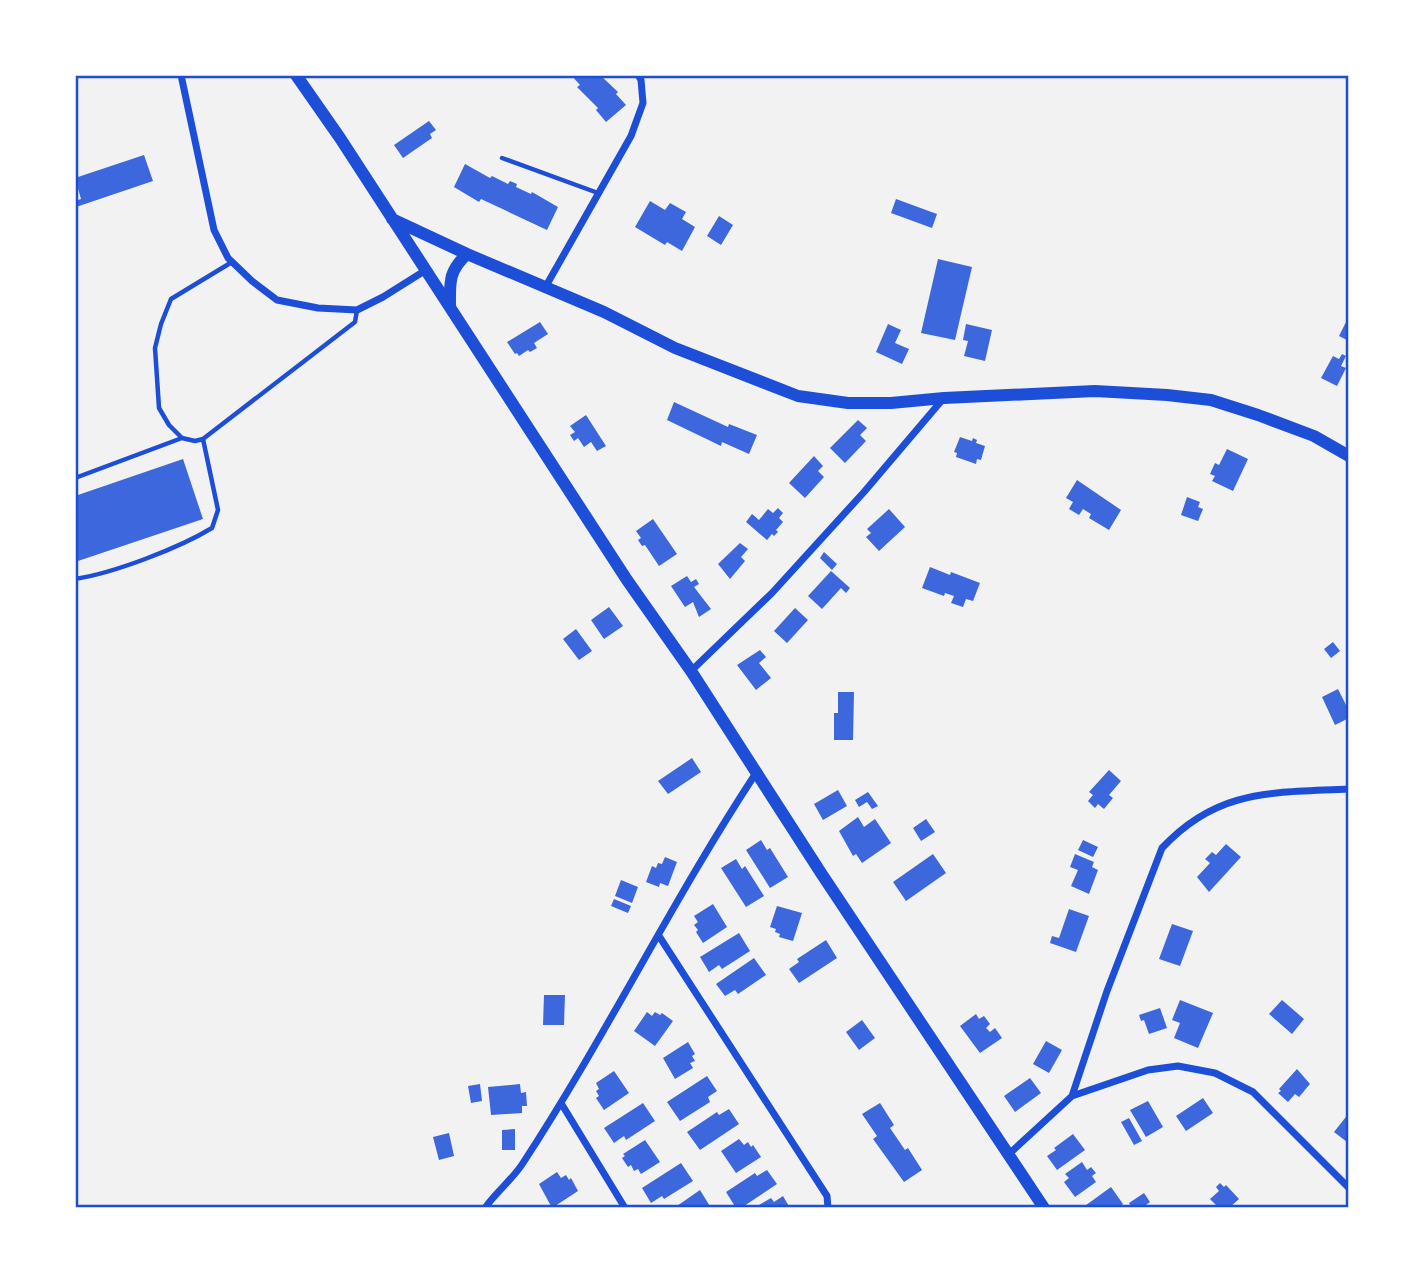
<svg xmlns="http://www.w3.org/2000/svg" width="1424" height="1283" font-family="Barlow,sans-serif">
<rect width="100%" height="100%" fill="#f2f2f2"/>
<path fill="#3d67dc" d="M571 75H600L618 92 616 94 626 105 606 122 596 110 598 108 577 87 580 85Z
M429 121 436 130 430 134 432 138 403 158 394 145Z
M144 155 153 181 76 207 75 201 81 199 75 178Z
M465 164 490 178 492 176 508 184 510 181 517 184 516 187 531 194 532 192 558 207 547 230 481 199 479 202 454 187Z
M896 199 937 214 932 228 891 213Z
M650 201 665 210 670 203 686 212 682 219 695 227 682 251 667 242 665 245 635 227Z
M719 216 733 225 721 245 707 236Z
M938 259 972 267 955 340 921 333Z
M1349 316V341L1339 336Z
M540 322 548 334 534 343 537 348 530 352 528 350 519 356 517 353 515 354 507 342Z
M888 324 901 330 895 343 909 349 902 364 876 352Z
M966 324 992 330 985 361 964 356 968 341 963 340Z
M1342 354 1346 356 1341 366 1346 368 1337 386 1321 378 1333 356 1339 359Z
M674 402 728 427 729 424 757 435 749 454 722 442 721 446 667 420Z
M586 415 606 446 597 451 591 442 584 447 578 438 574 441 570 435 575 432 570 426Z
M858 420 867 428 860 435 866 441 845 463 830 448Z
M960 437 972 441 973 438 977 440 976 443 985 446 981 460 977 459 976 464 956 457 957 453 954 452Z
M1227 449 1248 459 1233 491 1212 481 1215 476 1210 474 1215 463 1219 465Z
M814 456 823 466 818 471 824 477 805 498 789 483Z
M183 459 203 519 75 562V496Z
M1077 480 1121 510 1109 530 1089 518 1091 514 1083 509 1079 515 1069 509 1073 502 1066 498Z
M1187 497 1200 502 1198 507 1203 509 1198 521 1181 515Z
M778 508 783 513 779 518 783 522 776 530 778 532 774 536 772 534 767 540 746 522 752 514 759 520 768 509 773 513Z
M889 509 905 527 879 551 866 537 871 533 867 529Z
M653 519 677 554 659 566 645 545 642 546 638 540 641 538 636 531Z
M740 543 748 549 741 557 745 561 730 579 718 564Z
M824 552 837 564 832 570 820 558Z
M930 567 950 575 951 572 980 583 973 601 966 599 963 607 951 603 954 596 945 593 944 596 922 588Z
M831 571 850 588 846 593 841 588 822 609 808 596Z
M687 576 691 582 696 579 699 584 694 587 711 609 699 617 693 602 685 607 671 586Z
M609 607 623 626 604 639 591 620Z
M795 608 808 620 787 643 774 631Z
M576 629 592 651 579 660 563 639Z
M1333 642 1340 651 1331 658 1324 649Z
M760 650 766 657 759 663 771 678 756 690 737 665Z
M1338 689 1349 711V718L1335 725 1322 697Z
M838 692H854L853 740H834V713H838Z
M692 758 701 772 668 794 658 781Z
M1109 770 1121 781 1109 795 1113 798 1104 809 1098 804 1095 808 1088 801 1093 795 1089 792Z
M838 790 847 806 823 820 814 804Z
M868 792 878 806 872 809 867 802 859 807 855 800Z
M858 817 864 827 875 819 891 843 862 863 856 854 853 856 839 831Z
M926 819 935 832 921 841 913 828Z
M761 840 767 850 770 848 788 877 770 888 746 850Z
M1083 840 1098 847 1093 857 1078 850Z
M1226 844 1241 857 1209 892 1197 877 1210 863 1205 859 1212 852 1216 855Z
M933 854 946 873 906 901 893 882Z
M1075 854 1094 862 1092 867 1098 870 1089 894 1071 886 1078 870 1070 867Z
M665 857 677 862 668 886 660 883 659 887 646 882 652 866 656 868 658 863 662 864Z
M736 859 742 869 745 866 764 896 746 907 721 868Z
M621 880 638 887 632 903 615 896Z
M614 899 631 906 628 913 611 906Z
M713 904 727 927 703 943 696 932 698 930 694 925 698 922 694 916Z
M777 906 802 913 793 941 779 937 780 934 775 932 776 929 770 927Z
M1069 909 1089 916 1076 952 1050 943 1052 936 1059 938Z
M1172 924 1193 931 1180 966 1159 959Z
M739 933 750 951 722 969 719 965 709 972 700 957Z
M826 940 837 958 799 983 789 969 799 962 797 959Z
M754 958 766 975 738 994 735 990 725 996 716 984Z
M544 995H565L564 1025H543Z
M1180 1000 1213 1013 1198 1048 1174 1038 1180 1023 1172 1020Z
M1282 1000 1304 1019 1292 1034 1269 1014Z
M1160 1008 1167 1028 1149 1034 1144 1020 1141 1021 1139 1015Z
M647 1012 652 1016 655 1012 660 1015 662 1013 673 1021 655 1046 634 1031Z
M976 1014 979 1019 984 1016 990 1024 986 1028 990 1032 995 1028 1002 1038 980 1053 960 1026Z
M862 1020 875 1038 859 1050 846 1032Z
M1046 1041 1062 1050 1049 1073 1033 1064Z
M688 1042 695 1054 692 1056 695 1061 690 1063 693 1068 675 1079 663 1058Z
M1297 1069 1310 1084 1299 1097 1295 1094 1288 1102 1278 1093 1281 1091 1279 1089Z
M614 1071 629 1093 604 1110 596 1098 599 1096 596 1091 599 1089 596 1083Z
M707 1076 717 1091 708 1097 710 1102 680 1121 667 1102Z
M1030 1078 1041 1093 1015 1112 1004 1096Z
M480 1084 482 1101 471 1103 468 1086Z
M520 1084 521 1093 526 1092 527 1106H522V1113L491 1115 488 1087Z
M1203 1098 1213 1113 1186 1131 1176 1116Z
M1148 1101 1163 1127 1146 1137 1130 1110Z
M643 1103 655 1121 626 1140 624 1136 614 1143 604 1128Z
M880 1103 894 1125 890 1128 905 1150 908 1148 922 1170 904 1182 873 1139 877 1136 862 1114Z
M729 1109 739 1124 700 1150 687 1132 717 1112 719 1115Z
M1349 1113V1140L1347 1142 1334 1132Z
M1129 1118 1142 1141 1134 1145 1121 1122Z
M515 1129V1150H502V1130Z
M449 1133 454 1156 439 1160 433 1137Z
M1073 1134 1085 1150 1057 1170 1047 1156 1056 1150 1054 1148Z
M739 1139 744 1145 748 1142 751 1147 753 1145 761 1157 736 1173 721 1151Z
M645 1140 660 1162 641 1174 638 1169 634 1171 631 1165 628 1167 622 1158 625 1156 623 1154Z
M1082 1162 1087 1170 1091 1167 1096 1173 1092 1176 1096 1182 1075 1197 1064 1182 1069 1178 1065 1174Z
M681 1163 693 1181 664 1199 662 1196 651 1203 642 1188Z
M767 1170 777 1184 741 1208H736L726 1192 755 1173 757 1176Z
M557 1172 561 1178 566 1175 569 1180 571 1178 578 1191 552 1208 539 1184Z
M1220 1183 1224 1187 1226 1185 1239 1199 1229 1208H1219L1210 1199 1219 1191 1216 1187Z
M1111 1187 1123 1204 1118 1208H1082Z
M700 1190 711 1208H674Z
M1144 1193 1150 1202 1142 1208H1132L1129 1203Z
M783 1196 790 1208H754L771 1198 774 1202Z"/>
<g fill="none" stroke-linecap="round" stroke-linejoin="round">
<path stroke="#1d4ed8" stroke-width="4.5" d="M502 158 598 193
M232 262 171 299 161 324 155 348 159 408 169 425 182 438 195 441 203 439 355 322 357 310
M75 478 182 438
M75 579C114 573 179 548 212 528L218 510 203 439"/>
<path stroke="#1d4ed8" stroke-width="7" d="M181 75 214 230 228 258 252 281 277 300 318 308 357 310 383 297 426 270
M546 286 631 136 643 103 641 80 638 75
M691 671 772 593 864 492 943 399
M659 936 827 1196 828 1208
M1072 1096 1148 1070 1178 1066 1215 1073 1253 1092 1349 1188
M561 1103 625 1208
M1009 1154 1072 1096 1107 991 1162 848C1218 788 1272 793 1349 789
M485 1208C496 1192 513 1179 523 1163 606 1036 673 899 756 773"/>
<path stroke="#1d4ed8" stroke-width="12" d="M296 75 340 138 627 580 691 671 821 873 1044 1208
M392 219 467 254 604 312 675 348 798 396 848 403H891L944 398 1095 391 1167 395 1211 400 1258 415 1314 436 1349 456
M450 307C450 282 448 272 467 254"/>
</g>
<rect width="1424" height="1283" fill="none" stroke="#ffffff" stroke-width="154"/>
<rect x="77" y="77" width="1270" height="1129" fill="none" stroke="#1d4ed8" stroke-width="2.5"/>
</svg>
